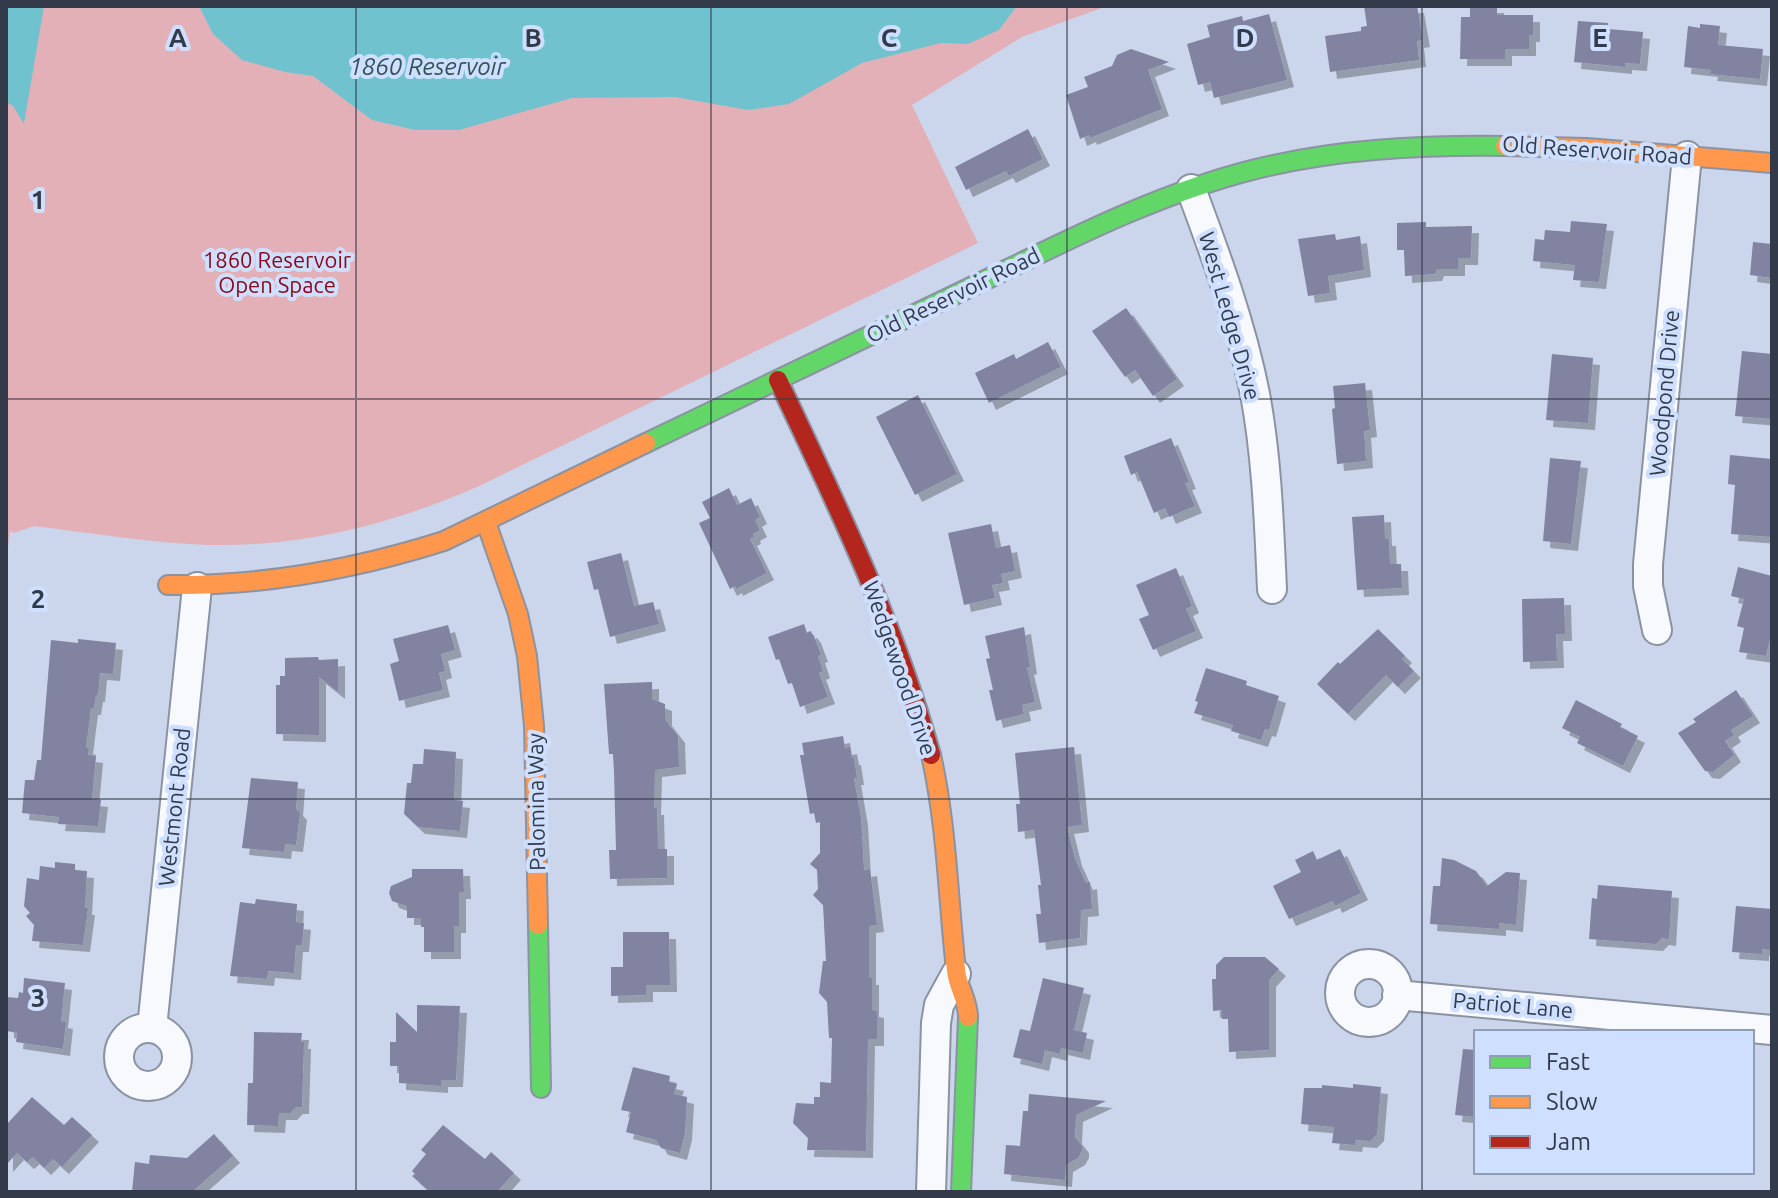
<svg xmlns="http://www.w3.org/2000/svg" width="1778" height="1198" font-family="Ubuntu,sans-serif">
<defs>
<filter id="shadow"><feDropShadow dx="7" dy="7" stdDeviation="0" flood-color="#0004"/></filter>
</defs>
<rect width="100%" height="100%" fill="#cbd6ec"/>
<path fill="#e3b0b7" d="M6 6H1107L1022 37 912 105 978 243 477 487C392 524 304 547 210 545 151 543 92 533 34 526L14 533 10 531 6 565Z"/>
<path fill="#71c2cf" d="M6 6H44L24 124 13 106 6 102Z
M199 6H1017L999 30 968 44 941 43 862 63 789 104 748 110 675 97 572 98 459 130H415L372 120 313 76 285 72 242 60 213 34Z"/>
<path fill="#8282a1" filter="url(#shadow)" d="M1364 6H1417L1423 40 1417 41 1419 60 1330 72 1325 36 1361 31V27L1367 26Z
M1470 6H1497V15H1533V35H1529V49H1505V59H1460L1461 17H1470Z
M1269 14 1287 80 1214 98 1210 82 1198 85 1187 44 1210 37 1207 25 1242 16 1243 21Z
M1578 21 1608 23V29L1643 32 1640 64 1625 63V67L1574 62Z
M1700 24 1720 26 1718 45 1763 49 1760 79 1710 74 1711 70 1684 67 1688 26 1700 28Z
M1131 49 1169 62 1148 70 1162 109 1090 138 1089 135 1080 139 1066 95 1088 87 1084 77 1112 66 1117 55Z
M1028 129 1043 159 1009 176 1006 171 966 190 955 167Z
M1571 221 1607 224 1599 282 1573 280 1575 265 1533 261 1535 239 1544 240 1545 230 1570 232Z
M1426 222V227L1472 226 1471 258H1458V269H1437L1435 274 1405 276 1404 250H1397V223Z
M1335 234 1336 240 1360 236 1364 270 1328 276 1330 293 1308 296 1298 239Z
M1753 242 1772 244V278L1750 275Z
M1126 308 1177 379 1153 396 1135 370 1125 377 1092 331Z
M1048 342 1061 367 989 403 975 373 1014 354 1016 359Z
M1742 351 1772 354V419L1735 416Z
M1552 354 1593 358 1588 423 1546 420Z
M1365 383 1370 430 1364 431 1366 461 1337 464 1332 409 1335 408 1333 386Z
M918 395 957 474 915 495 876 417Z
M1171 438 1189 482 1185 483 1195 506 1169 517 1165 508 1154 513 1137 472 1131 475 1124 456Z
M1730 455 1772 459V537L1731 534 1735 485 1728 484Z
M1550 458 1581 461 1571 544 1543 541Z
M729 488 737 505 751 498 760 517 755 520 760 530 753 534 754 537 750 539 767 573 736 589 735 586 730 589 699 523 710 518 702 502Z
M1384 515 1385 539H1389L1390 564H1401L1402 588 1357 590 1352 517Z
M991 524 996 548 1010 545 1015 571 1001 574 1003 583 992 585 995 598 964 605 948 533Z
M621 553 634 606 653 602 659 624 610 637 598 589 594 590 587 562Z
M1738 567 1772 576V631L1766 656 1739 652 1744 628 1737 626 1744 599 1731 596Z
M1176 568 1192 606 1186 609 1196 631 1153 650 1139 619 1149 615 1136 585Z
M1564 598 1565 634H1556L1557 661 1523 662 1522 599Z
M804 624 807 633 810 631 814 636 821 655 818 656 823 671 819 673 828 697 800 707 792 683 788 684 779 659 776 660 768 637Z
M448 625 455 650 441 654 445 671 439 673 443 690 399 701 390 664 399 661 393 639Z
M1024 627 1030 667 1027 668 1035 702 1022 705 1024 714 996 721 989 690H993L986 659 990 658 985 636Z
M1378 629 1405 656 1402 659 1414 671 1398 687 1386 675 1348 714 1317 684 1338 662 1340 664Z
M78 639 116 643 113 674 100 673 98 695H96L94 708H91L86 747 89 748 88 755 96 756 92 799 101 800 98 826 58 824 59 817 22 813 25 780H34L37 760H41L51 640 78 643Z
M318 657 319 660 338 659V692L319 677V735L276 734V685H280V676H285V658Z
M1206 668 1247 681 1246 685 1279 696 1269 730 1265 729 1261 740 1231 731 1233 725 1194 713 1198 702 1195 701Z
M652 682V699L665 704V719L678 736 679 767 655 770 654 808H657L658 849H667V878L610 879 609 850H616L614 772 613 754H609L604 684Z
M1736 690 1753 716 1731 730 1734 735 1725 741 1734 755 1713 772 1705 771 1678 733 1696 722 1693 719Z
M1576 700 1622 724 1620 727 1638 736 1623 766 1577 743 1580 737 1562 728Z
M843 736 845 748 850 747 852 758H854L857 778H854L861 818 864 870 870 869 877 925 869 926V978H872V1010L877 1011V1039H868L866 1151 807 1150 808 1138 793 1123 796 1103 814 1104V1097H820V1082L831 1083 832 1038H829L827 1002 819 993 823 961H826L823 905 813 895 818 889 817 870 810 864 820 853V822L816 823 814 813 810 814 800 755H804L802 743Z
M1074 747 1082 825 1067 827 1075 859 1086 883 1090 882 1092 909 1081 910 1080 938 1039 943 1036 914H1041L1038 885H1041L1034 830 1018 832 1016 804H1020L1015 753Z
M424 749 456 752 454 800 463 801 460 831 418 827 404 814 407 783H411L413 764H423Z
M251 778 298 782 296 809 300 813 296 845 285 844 284 852 242 848Z
M1340 849 1361 893 1335 906 1333 901 1289 919 1273 886 1301 872 1295 860 1313 851 1317 860Z
M1442 858 1454 860 1476 871 1487 886 1506 872 1520 873 1516 925 1499 923V929L1430 924 1433 886H1440Z
M55 862 75 864V870L87 871 85 908H88L83 945 32 941 34 925 26 916 30 913 24 906 27 878 39 880 40 866 55 868Z
M412 869H463L464 892H459V926H454V952H424V927H421V918H407V906L392 901 389 893 391 886 412 877Z
M1598 885 1672 891 1669 939 1662 938 1656 944 1589 939 1592 898 1597 899Z
M256 899 297 904 296 922 304 923 302 945H296L294 973 268 971 267 979 230 976 240 902 255 904Z
M1736 906 1772 909V950L1762 949V954L1732 952Z
M623 932H669L670 985H646V995L611 996V967H623Z
M1224 957H1265L1279 969 1269 980V1050L1229 1052 1228 1019H1222V1010L1213 1011 1212 979H1216V965Z
M24 978 65 983 61 1021 66 1022 63 1049 16 1042 17 1033 7 1031 6 997 18 998 19 992 23 993Z
M1043 978 1084 988 1074 1030 1087 1033 1083 1053 1061 1048 1060 1054 1045 1050 1042 1064 1013 1057 1020 1029 1030 1031Z
M417 1005 460 1006 456 1080H441V1086L399 1083V1066H390V1042H396V1012L417 1032Z
M254 1032 302 1033 301 1042H304L302 1107H296L290 1113H279L278 1126 247 1125 248 1083H253Z
M1463 1049 1476 1050V1117L1455 1115Z
M633 1067 670 1076 669 1082 677 1084 674 1094 687 1097 685 1133 680 1153 661 1148 656 1140 626 1132 631 1112 621 1110Z
M1353 1084 1381 1087 1377 1134 1370 1141 1356 1140 1355 1145 1332 1143 1334 1127 1301 1124 1304 1088H1322V1085L1353 1088Z
M1029 1094 1106 1101 1076 1115 1075 1137 1082 1146V1151L1078 1158 1066 1165 1065 1180 1004 1174 1006 1145 1020 1146 1023 1111H1028Z
M32 1097 64 1125 72 1117 92 1135 62 1167 53 1159 44 1168 33 1157 27 1162 17 1153 6 1165V1125Z
M443 1125 485 1159 491 1152 514 1173 497 1192H430L412 1176 415 1174 412 1171 426 1154 421 1150Z
M214 1134 233 1156 192 1192H132L135 1162 149 1164 150 1155 187 1158Z"/>
<g fill="none" stroke-linecap="round" stroke-linejoin="round">
<g stroke="#8b93a3" stroke-width="32">
<path id="street" d="M1191 189C1216 256 1241 323 1255 394 1267 458 1269 524 1272 589
M1657 630 1648 586V564L1687 156
M1340 993a29 29 0 1 1 58 0a29 29 0 1 1-58 0Z
M1397 995 1772 1030
M152 1028 197 587
M119 1057a29 29 0 1 1 58 0a29 29 0 1 1-58 0Z
M931 1192 936 1023 939 1005 956 974"/>
</g>
<g stroke="#8b93a3" stroke-width="22">
<path id="fast" d="M646 443C755 391 864 338 973 286 1064 242 1154 195 1252 170 1334 149 1421 145 1505 146
M538 925 541 1088
M961 1192 968 1017"/>
</g>
<g stroke="#8b93a3" stroke-width="22">
<path id="slow" d="M1505 146 1587 148 1772 163
M486 522 518 614 527 656 534 726 538 925
M168 585C264 586 353 570 444 541L646 443
M931 755C947 826 948 898 956 970 957 986 968 1000 968 1017"/>
</g>
<g stroke="#8b93a3" stroke-width="22">
<path id="jam" d="M778 380C836 503 895 624 931 755"/>
</g>
<use href="#street" stroke="#f7f9fc" stroke-width="28"/>
<use href="#fast" stroke="#63d668" stroke-width="18"/>
<use href="#slow" stroke="#ff974d" stroke-width="18"/>
<use href="#jam" stroke="#b3261e" stroke-width="18"/>
</g>
<path fill="none" stroke="#333b4b" stroke-width="2" stroke-opacity="0.55" d="M356 6V1192M711 6V1192M1067 6V1192M1422 6V1192M6 399H1772M6 799H1772"/>
<g text-anchor="middle" stroke-width="8" stroke-linejoin="round" paint-order="stroke">
<g font-size="22" fill="#333b4b" stroke="#cedfff">
<text transform="translate(1597 150) rotate(4)" y="8">Old Reservoir Road</text>
<text transform="translate(953 295) rotate(-26)" y="8">Old Reservoir Road</text>
<text transform="translate(1230 316) rotate(74)" y="8">West Ledge Drive</text>
<text transform="translate(1664 393) rotate(-85)" y="8">Woodpond Drive</text>
<text transform="translate(900 668) rotate(71)" y="8">Wedgewood Drive</text>
<text transform="translate(536 802) rotate(-91)" y="8">Palomina Way</text>
<text transform="translate(174 807) rotate(-84)" y="8">Westmont Road</text>
<text transform="translate(1513 1005) rotate(5)" y="8">Patriot Lane</text>
</g>
<g font-size="22" fill="#890719" stroke="#cedfff">
<text x="277" y="268">1860 Reservoir<tspan x="277" dy="25">Open Space</tspan></text>
</g>
<g font-size="24" font-style="italic" fill="#325356" stroke="#cedfff">
<text x="427" y="75">1860 Reservoir</text>
</g>
</g>
<g font-size="26" text-anchor="middle" font-weight="bold" fill="#333b4b" stroke="#cedfff" stroke-width="8" stroke-linejoin="round" paint-order="stroke">
<text x="178" y="47">A</text>
<text x="533" y="47">B</text>
<text x="889" y="47">C</text>
<text x="1245" y="47">D</text>
<text x="1600" y="47">E</text>
<text x="38" y="209">1</text>
<text x="38" y="608">2</text>
<text x="38" y="1007">3</text>
</g>
<rect width="1778" height="1198" fill="none" stroke="#333b4b" stroke-width="16"/>
<rect x="1474" y="1030" width="280" height="144" fill="#cedfff" stroke="#909db7" stroke-width="2"/>
<rect x="1490" y="1056" width="40" height="12" fill="#63d668" stroke="#909db7" stroke-width="2"/>
<text x="1546" y="1070" font-size="24" fill="#333b4b">Fast</text>
<rect x="1490" y="1096" width="40" height="12" fill="#ff974d" stroke="#909db7" stroke-width="2"/>
<text x="1546" y="1110" font-size="24" fill="#333b4b">Slow</text>
<rect x="1490" y="1136" width="40" height="12" fill="#b3261e" stroke="#909db7" stroke-width="2"/>
<text x="1546" y="1150" font-size="24" fill="#333b4b">Jam</text>
</svg>
